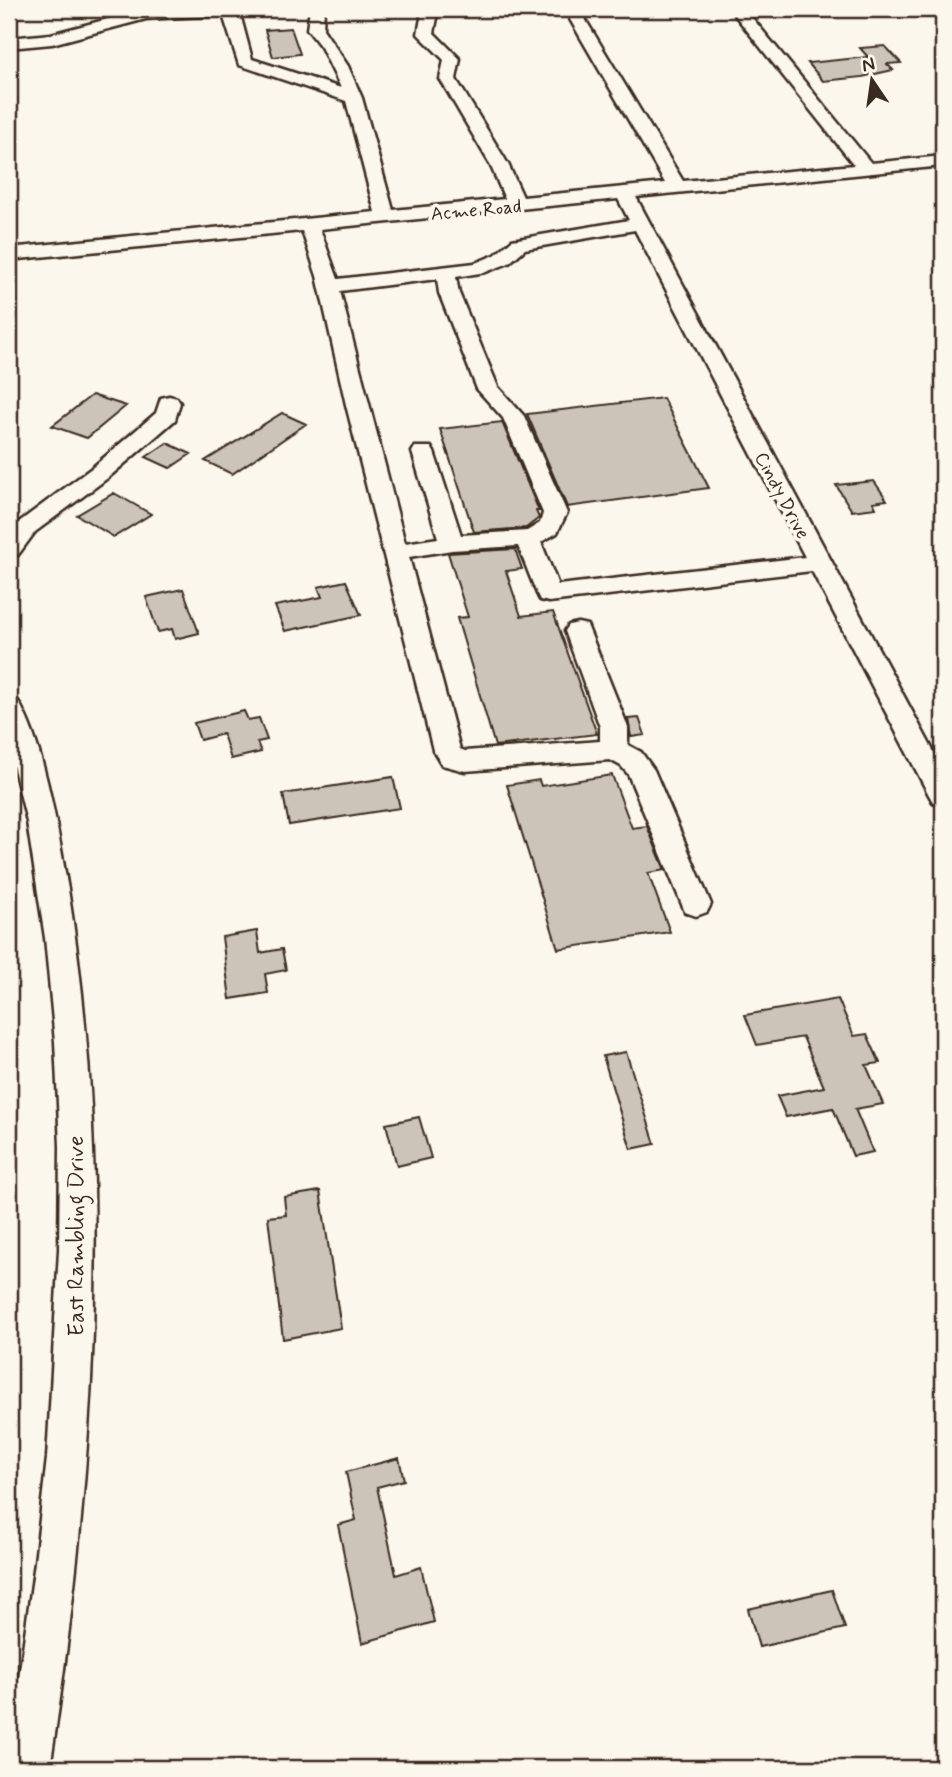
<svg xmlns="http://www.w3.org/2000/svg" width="952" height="1777" font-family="Mynerve,sans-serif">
<rect width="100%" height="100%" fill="#fbf7ec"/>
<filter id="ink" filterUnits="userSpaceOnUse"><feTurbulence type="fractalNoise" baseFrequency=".0143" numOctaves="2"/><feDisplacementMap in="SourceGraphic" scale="14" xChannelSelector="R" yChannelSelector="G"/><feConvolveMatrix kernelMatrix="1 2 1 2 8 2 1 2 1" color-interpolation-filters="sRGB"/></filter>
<g filter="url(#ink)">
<path fill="#ccc4b9" stroke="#3b2a1e" stroke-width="2" d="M291 28 300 54 273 57 265 30Z
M885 46 901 63 887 64 893 70 862 77 823 81 808 63 868 57 860 48Z
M92 395 126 406 87 438 52 426Z
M663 398 709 488 567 507 527 414Z
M282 413 306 424 232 474 205 461Z
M502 422 539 511H536L539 518 526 528 474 532 440 429Z
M167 443 191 454 170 468 146 457Z
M874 481 887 500 873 502 876 508 852 511 836 485Z
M114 493 151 514 114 537 77 515Z
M515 549 522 569 506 571 521 616 553 612 597 734 495 746 457 618 468 617 448 553Z
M346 581 361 615 285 631 275 606 322 597 318 587Z
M183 589 199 633 175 639 172 629 158 632 146 597Z
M244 711 248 720 259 718 267 740 257 742 261 752 231 759 223 734 200 740 194 723Z
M639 718 645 735 631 737 628 719Z
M612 775 632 828 647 826 665 870 648 873 670 932 558 949 507 785 539 780 541 786Z
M393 777 400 808 289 825 283 794Z
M257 931 260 953 282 949 286 970 265 974 268 993 230 999 222 937Z
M838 999 854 1036 867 1034 880 1063 866 1065 883 1104 855 1109 873 1152 853 1156 833 1108 786 1117 777 1096 824 1087 803 1037 757 1045 745 1015Z
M626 1052 655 1144 631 1149 603 1056Z
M419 1117 431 1158 397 1166 386 1124Z
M320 1191 341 1328 283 1339 268 1217 286 1215 284 1197Z
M399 1458 404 1480 377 1487 396 1575 421 1567 434 1622 362 1643 338 1525 356 1520 346 1472Z
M832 1590 845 1628 759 1647 748 1609Z"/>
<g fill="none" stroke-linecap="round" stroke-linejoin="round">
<g stroke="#3b2a1e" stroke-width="5">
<path id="minor" d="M146 9H235L240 14 252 59 341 88 321 47 307 29 310 9H324L323 29 348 66 362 98 393 210 505 199 490 164 440 79 444 60 418 34 421 18 420 9H435L437 18 434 33 460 59 456 79 508 164 523 197 665 183 564 9H579L683 181 854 165 730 9H745L871 163 943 156V166L636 197 943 769V805L933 802 929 795 812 571 549 602 540 600 537 594 518 546 452 550 409 557 460 749 465 751 600 741V727L565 631 569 625 578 623 587 625 628 727V745L641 752 654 770 711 904 707 912 696 916 685 912 628 774 621 766 610 760 465 771 442 765 433 750 346 405 317 276 302 231 9 260V248L375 212 346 101 239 65 223 15 146 19 52 44 9 48V38L51 34ZM618 199 629 220 512 240 495 255 475 263 338 279 320 229ZM635 230 805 557 558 585 541 542 557 533 567 513 524 416 498 387 459 293 456 277 486 272 509 263 525 249ZM437 279 439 293 477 389 503 418 543 513 540 523 527 531 461 535 434 452 431 447H415L412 452 438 538 405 543 340 291Z
M169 396 177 398 180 403 175 420 109 477 35 532 18 555 9 557V534L19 522 93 467 156 413 161 398Z
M9 699 18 701C45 746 59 838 68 889 115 1181 94 1478 50 1768H9V1749L35 1562 47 1458 59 1250 60 1146 55 1042 45 938 27 822 9 748Z"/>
</g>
<use href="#minor" fill="#fbf7ec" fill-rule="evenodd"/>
</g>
</g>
<g text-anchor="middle" stroke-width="7" stroke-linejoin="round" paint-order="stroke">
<g font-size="19" fill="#3b2a1e" stroke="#fbf7ec">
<text transform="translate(476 209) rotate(-5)" y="7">Acme Road</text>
<text transform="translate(783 495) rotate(62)" y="7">Cindy Drive</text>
</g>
<g font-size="23" fill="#3b2a1e" stroke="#fbf7ec">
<text transform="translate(75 1236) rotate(-90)" y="8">East Rambling Drive</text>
</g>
</g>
<rect width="952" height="1777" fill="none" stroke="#fbf7ec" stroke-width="35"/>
<rect x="18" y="18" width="917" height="1742" fill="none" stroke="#3b2a1e" stroke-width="2.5" filter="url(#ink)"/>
<g transform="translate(872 80) rotate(347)" stroke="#fbf7ec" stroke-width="5" paint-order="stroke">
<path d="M0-5L12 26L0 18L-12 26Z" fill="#3b2a1e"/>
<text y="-10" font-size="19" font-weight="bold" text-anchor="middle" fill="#3b2a1e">N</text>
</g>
</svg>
